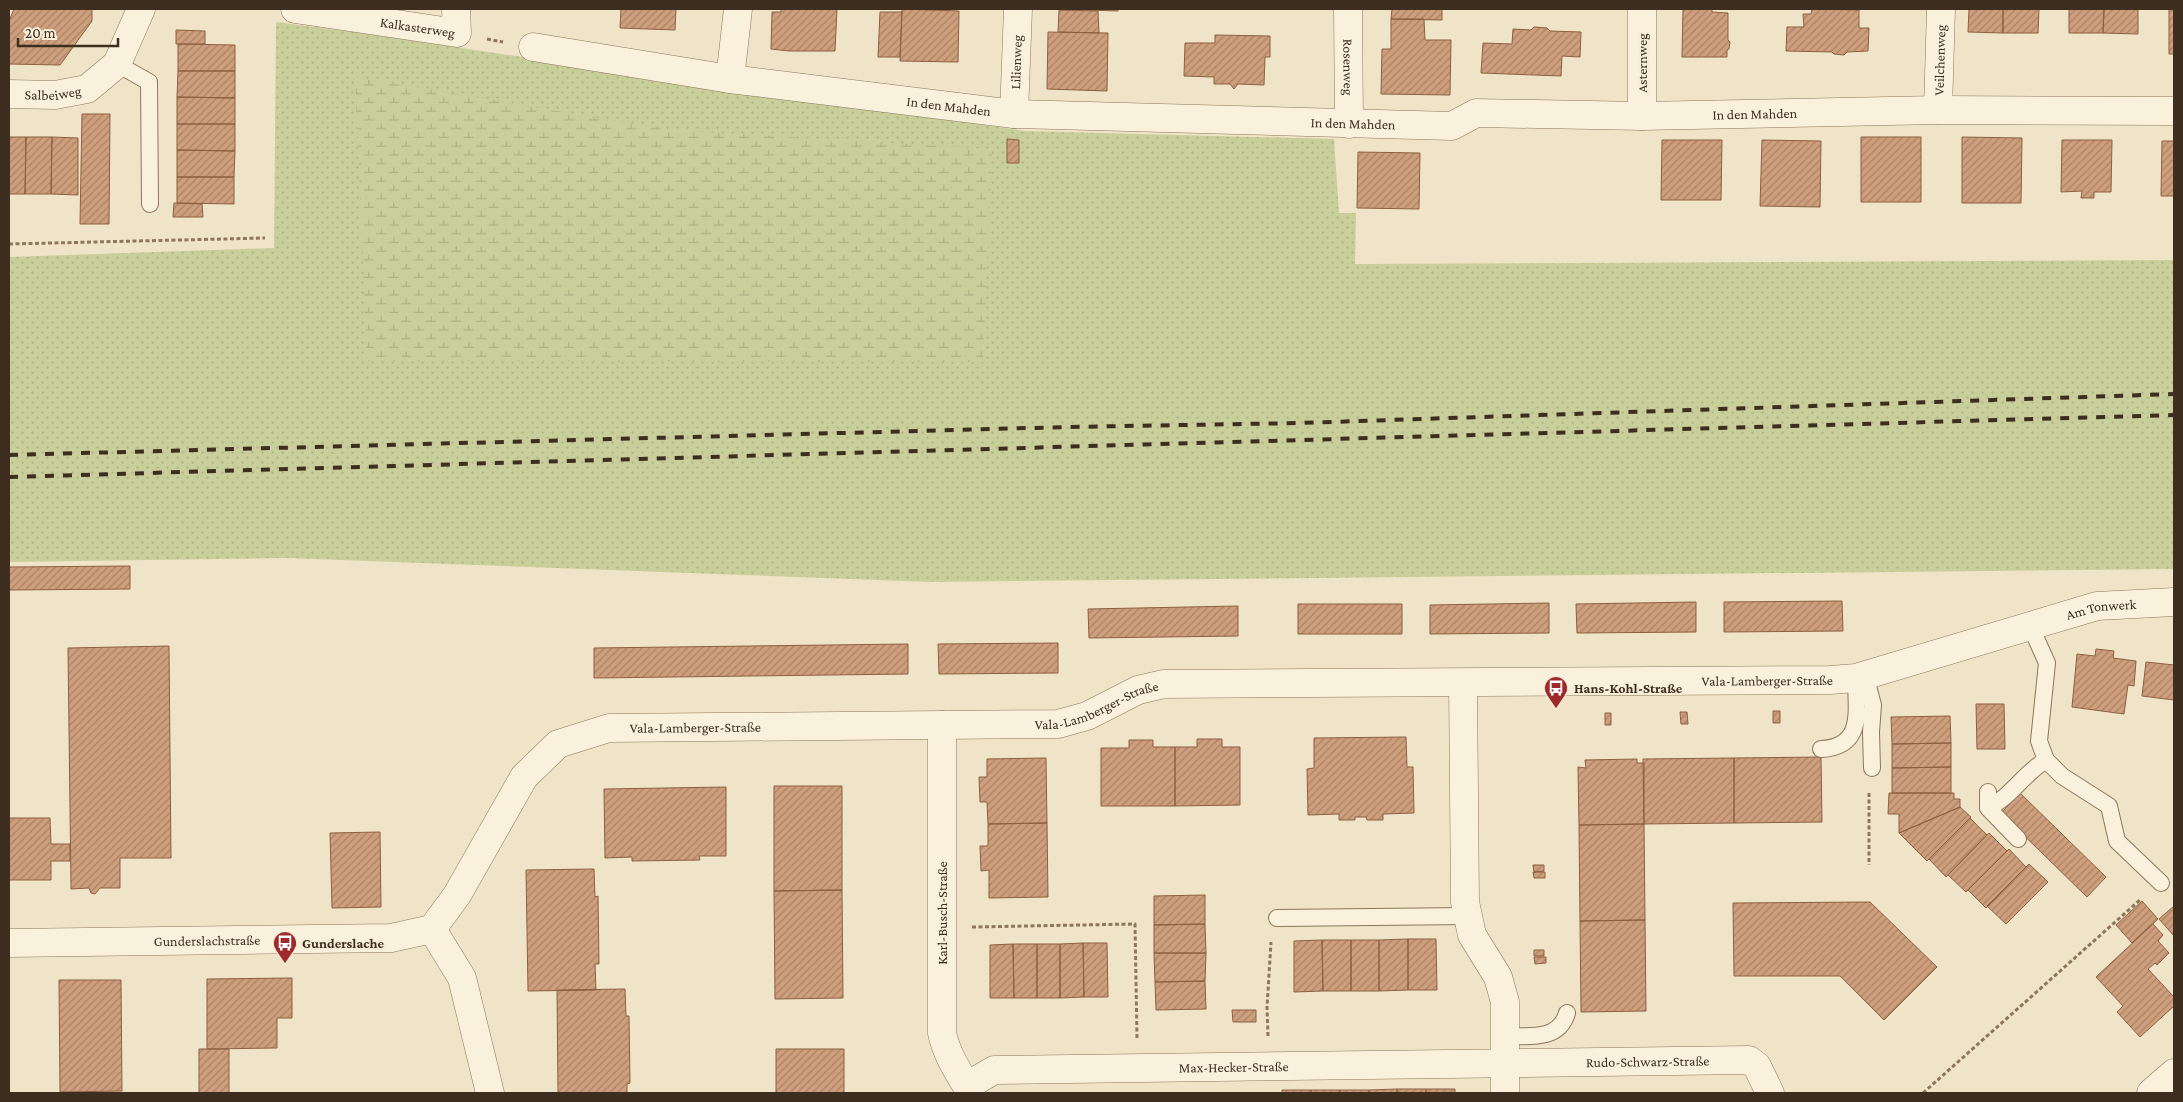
<svg xmlns="http://www.w3.org/2000/svg" width="2183" height="1102" font-family="'Crimson Pro',serif">
<defs>
<pattern id="grass-dots" width="8" height="8" patternUnits="userSpaceOnUse" patternTransform="scale(1.25)"><rect width="8" height="8" fill="#c9cf9b"/><path d="M2 2h.1M6 6h.1" fill="none" stroke="#aeb285" stroke-width="1.8" stroke-linecap="round"/></pattern>
<pattern id="wetland-marsh" width="20" height="14" patternUnits="userSpaceOnUse" patternTransform="scale(1.25)"><rect width="20" height="14" fill="#c9cf9b"/><path d="M1 5h8M5 5V1M11 12h8M15 12V8" fill="none" stroke="#aeb285"/></pattern>
<pattern id="building-hatch" width="6" height="6" patternUnits="userSpaceOnUse" patternTransform="scale(1.25)"><rect width="6" height="6" fill="#cf9f7d"/><path d="M-1 1l2-2M0 6l6-6M5 7l2-2" fill="none" stroke="#a98266"/></pattern>
</defs>
<rect width="100%" height="100%" fill="#f0e4c8"/>
<path fill="url(#grass-dots)" d="M276 22 353 32 1025 131 1334 139 1339 213H1356L1355 264 2174 260V569L932 582 286 558 9 562V257L274 248Z"/>
<path fill="url(#wetland-marsh)" d="M355 77 670 130 992 149 983 362 367 361Z"/>
<path fill="url(#building-hatch)" stroke="#8d5f41" d="M14 9H92V21L60 65 9 64V21Z
M621 9H676L675 30 620 28Z
M781 9H837L835 51H789L771 49 772 12H781Z
M902 9 959 11 958 62 900 61Z
M1059 9H1118V11Z
M1392 9H1442V20L1391 19Z
M1683 9H1712V12L1728 13V40L1730 42 1729 49 1727 50V57H1682Z
M1812 9 1859 10V28H1869L1868 51 1847 52 1844 55 1834 54 1832 52 1786 51 1787 27H1804L1803 14H1811Z
M1969 9H2003V33L1968 32Z
M2003 9H2039L2038 33H2003Z
M2069 9H2104L2103 33H2069Z
M2104 9H2138V34L2103 33Z
M2169 9H2174V54H2169Z
M1059 10 1098 11 1099 33 1058 32Z
M880 12H902L900 57H878Z
M1391 19H1424L1425 40H1451L1450 95 1381 94 1382 49H1391Z
M1534 27 1547 28 1550 31 1581 32 1580 57 1562 56 1561 76 1481 73 1483 43 1512 44 1513 29 1531 30Z
M176 30 205 31V44H176Z
M1048 32 1108 33 1107 91 1047 89Z
M1215 35 1270 36V57H1265L1264 85 1238 84 1234 89 1230 84H1214V77L1184 76 1185 43H1215Z
M178 44 235 45V71H178Z
M178 71H235V98L177 97Z
M177 97 235 98V124H177Z
M82 114H110L109 224H80Z
M177 124H235V151L177 150Z
M9 137H26L25 194H9Z
M26 137H52L51 194H25Z
M52 137 78 138V195L51 194Z
M1861 137H1921V202H1861Z
M1962 137 2022 138 2021 203H1962Z
M1007 139 1019 140V163H1007Z
M1662 140H1722L1721 200H1661Z
M1762 140 1821 141 1820 207 1760 206Z
M2062 140H2112L2111 192H2094V198H2081L2082 191 2061 192Z
M2162 141H2174V196H2161Z
M177 150 235 151 234 177H177Z
M1358 152 1420 153 1419 209 1357 208Z
M177 177H234V204L177 203Z
M174 203 202 204 203 217H173Z
M130 566V589L9 590V567Z
M1842 601 1843 631 1724 632V602Z
M1696 602V632L1577 633 1576 604Z
M1549 603V633L1430 634V605Z
M1298 604H1402V634H1298Z
M1238 606V636L1089 638 1088 609Z
M1058 643V673L939 674 938 644Z
M908 644V674L594 678V648Z
M169 646 171 858H120V888H100L95 894 91 893 89 888 71 889 68 648Z
M2096 649 2114 651 2113 658 2136 661 2134 686 2128 685 2124 714 2072 707 2077 654 2095 656Z
M2146 662 2174 665V700L2142 696Z
M1976 704H2004L2005 749H1977Z
M1773 711H1780V723H1773Z
M1680 712H1687L1688 724H1681Z
M1605 713H1611V725H1605Z
M1950 716 1951 743 1892 744 1891 717Z
M1406 737 1407 767H1413L1414 813 1383 814V820H1367L1366 817H1355V820H1339V814L1308 815 1307 769 1314 768V738Z
M1197 739H1222V747H1240V805L1175 806V747H1197Z
M1129 740H1153V747H1175V806H1101V748H1129Z
M1951 743V767L1892 768V744Z
M1821 757 1822 822 1734 823V758Z
M1046 758 1047 823 988 824 987 802H980L979 777H987V759Z
M1734 758V823L1644 824 1643 759Z
M1637 759V763H1644V824L1579 825 1578 767 1586 768 1585 760Z
M1951 767V793H1892V768Z
M774 786H842V890L774 891Z
M726 787V856H699L700 860 632 861V857L605 858 604 789Z
M1889 793H1954V799H1960V807L1899 833V814H1888Z
M2020 793 2106 877 2087 897 2001 813Z
M1960 807 1971 817 1927 861 1899 833Z
M9 818H50L51 844H70V861H51V880H9Z
M1970 818 1987 835 1946 877 1929 859Z
M1047 823 1048 897 989 898V870L981 871 980 846H988V824Z
M1644 824 1645 920 1580 921 1579 825Z
M380 832 381 907 332 908 330 833Z
M1989 833 2007 851 1966 892 1948 875Z
M2009 849 2026 867 1986 908 1968 890Z
M2029 864 2048 882 2006 924 1987 906Z
M1533 865H1544V871L1534 872Z
M594 869 595 897 598 896 599 964H595L596 990 528 991 526 870Z
M1533 872H1545V878H1534Z
M842 890 843 998 775 999 774 891Z
M1205 895V924L1154 925V896Z
M2142 901 2158 919 2132 943 2116 925Z
M1870 902 1937 967 1884 1020 1840 976H1734L1733 903Z
M2174 906V936L2159 919Z
M1645 920 1646 1011 1581 1012 1580 921Z
M1205 924 1206 953H1154V925Z
M2153 924 2163 935 2158 941 2169 953 2157 965 2155 963 2148 969 2174 997V1006L2140 1037 2117 1012 2123 1006 2096 977Z
M1408 939H1436L1437 990H1408Z
M1408 939V990L1379 991V940Z
M1322 940H1351V991H1323Z
M1322 940 1323 991 1294 992V941Z
M1351 940H1379V991H1351Z
M1083 943H1107L1108 997H1084Z
M1083 943 1084 997 1060 998V944Z
M1013 944H1037V998H1014Z
M1013 944 1014 998H990V945Z
M1037 944H1060V998H1037Z
M1534 950H1544V956H1534Z
M1154 953H1206L1205 981 1155 982Z
M1534 957H1546V963L1535 964Z
M292 978V1018H277V1048L207 1049V979Z
M59 980H121L122 1091 60 1092Z
M1205 981 1206 1009 1156 1010 1155 982Z
M625 989 626 1016H629L630 1083 627 1084V1093H558L557 990Z
M1232 1010H1256V1022H1233Z
M199 1049H229V1093H199Z
M776 1049H844V1093H776Z
M1397 1089V1093H1369V1090Z
M1397 1089H1426V1093H1397Z
M1426 1089H1455V1093H1426Z
M1282 1090H1311V1093H1282Z
M1311 1090H1340V1093H1311Z
M1340 1090H1369V1093H1340Z"/>
<g fill="none" stroke-linecap="round" stroke-linejoin="round">
<g stroke="#8d765c" stroke-width="18">
<path id="service" d="M117 64 149 82 150 204
M2030 625 2047 663 2039 741 2046 760 2062 776 2109 806 2117 841 2161 883
M1865 675 1873 705 1871 732 1872 768
M1821 749C1865 747 1856 710 1856 678
M1988 792V808L2018 839
M1988 808C2011 797 2024 773 2046 760
M1277 918 1468 916
M1505 1036C1529 1036 1559 1041 1567 1013"/>
</g>
<g stroke="#8d765c" stroke-width="29">
<g id="minor">
<path id="s1" d="M295 9 457 33 456 9"/>
<path id="s2" d="M1348 9 1349 124"/>
<path id="s3" d="M533 47 730 79 1014 114 1452 126 1476 113 1642 116 1938 110 2174 111"/>
<path d="M730 79 738 9"/>
<path id="s4" d="M9 94 55 95 87 89 117 64 141 9"/>
<path id="s5" d="M1938 110 1941 9"/>
<path id="s6" d="M1014 114 1018 9"/>
<path d="M1642 116V9"/>
<path d="M1463 683 1465 902 1472 935 1498 977 1505 1002V1093"/>
<path d="M942 725V1033C947 1056 959 1073 971 1093"/>
<path id="s7" d="M432 929 457 895 524 777 558 744 609 728 1058 724 1087 716 1138 690 1164 684 1830 680 1856 678 2097 606 2174 602"/>
<path d="M432 929 462 978 490 1093"/>
<path id="s8" d="M9 943 391 938 432 929"/>
<path id="s9" d="M967 1086 994 1070 1749 1060 1757 1066 1770 1093"/>
<path d="M2151 1093 2174 1073"/>
</g>
</g>
<path stroke="#8d765c" stroke-width="3" stroke-dasharray="4 2.5" stroke-linecap="butt" d="M487 39 503 42
M9 244 265 238
M1869 793V865
M972 927 1135 924 1137 1038
M1268 1036 1267 1007 1271 942
M1923 1093 2141 899"/>
<use href="#service" stroke="#faf1dc" stroke-width="16"/>
<use href="#minor" stroke="#faf1dc" stroke-width="28"/>
<path stroke="#3d2e20" stroke-width="4" stroke-dasharray="9 9" stroke-linecap="butt" d="M9 455 1068 427 1300 423 2174 394
M9 477 2174 415"/>
</g>
<defs>
<g id="bus-pin" transform="scale(1.25)"><path d="M0 17L-7.5 6A9.5 9.5 0 1 1 7.5 6Z" fill="#9e2a2b" stroke="#f7eed8"/><path d="M-5-6H5V4H4V6H2V4H-2V6H-4V4H-5ZM-3.5-4V0h7V-4ZM-3.5 1.2v1.5H-2V1.2ZM2 1.2v1.5H3.5V1.2Z" fill="#fff"/></g>
</defs>
<g fill-rule="evenodd">
<use href="#bus-pin" x="1556" y="688"/>
<use href="#bus-pin" x="285" y="943"/>
</g>
<g text-anchor="middle" stroke-width="4" stroke-linejoin="round" paint-order="stroke">
<g font-size="14" fill="#3d2e20" stroke="#f7eed8">
<text dy="5" stroke="none"><textPath href="#s1" startOffset="124">Kalkasterweg</textPath></text>
<text dy="5" stroke="none"><textPath href="#s5" startOffset="50">Veilchenweg</textPath></text>
<text dy="5" stroke="none"><textPath href="#s6" startOffset="52">Lilienweg</textPath></text>
<text transform="translate(1642 63) rotate(-90)" y="5">Asternweg</text>
<text dy="5" stroke="none"><textPath href="#s2" startOffset="58">Rosenweg</textPath></text>
<text dy="5" stroke="none"><textPath href="#s4" startOffset="44">Salbeiweg</textPath></text>
<text dy="5" stroke="none"><textPath href="#s3" startOffset="420">In den Mahden</textPath></text>
<text dy="5" stroke="none"><textPath href="#s3" startOffset="1230">In den Mahden</textPath></text>
<text dy="5" stroke="none"><textPath href="#s3" startOffset="825">In den Mahden</textPath></text>
<text dy="5" stroke="none"><textPath href="#s7" startOffset="1789">Am Tonwerk</textPath></text>
<text dy="5" stroke="none"><textPath href="#s7" startOffset="1445">Vala-Lamberger-Straße</textPath></text>
<text dy="5" stroke="none"><textPath href="#s7" startOffset="770">Vala-Lamberger-Straße</textPath></text>
<text dy="5" stroke="none"><textPath href="#s7" startOffset="365">Vala-Lamberger-Straße</textPath></text>
<text transform="translate(942 913) rotate(-90)" y="5">Karl-Busch-Straße</text>
<text dy="5" stroke="none"><textPath href="#s8" startOffset="198">Gunderslachstraße</textPath></text>
<text dy="5" stroke="none"><textPath href="#s9" startOffset="685">Rudo-Schwarz-Straße</textPath></text>
<text dy="5" stroke="none"><textPath href="#s9" startOffset="271">Max-Hecker-Straße</textPath></text>
</g>
<g font-size="14" font-weight="bold" fill="#3d2e20" stroke="#f7eed8" text-anchor="start">
<text x="1574" y="693">Hans-Kohl-Straße</text>
<text x="302" y="948">Gunderslache</text>
</g>
</g>
<rect width="2183" height="1102" fill="none" stroke="#3d2e20" stroke-width="20"/>
<path d="M18 38v8h100v-8" fill="none" stroke="#3d2e20" stroke-width="2.5"/>
<text x="25" y="38" font-size="15" fill="#3d2e20" stroke="#f7eed8" stroke-width="4" paint-order="stroke">20 m</text>
</svg>
